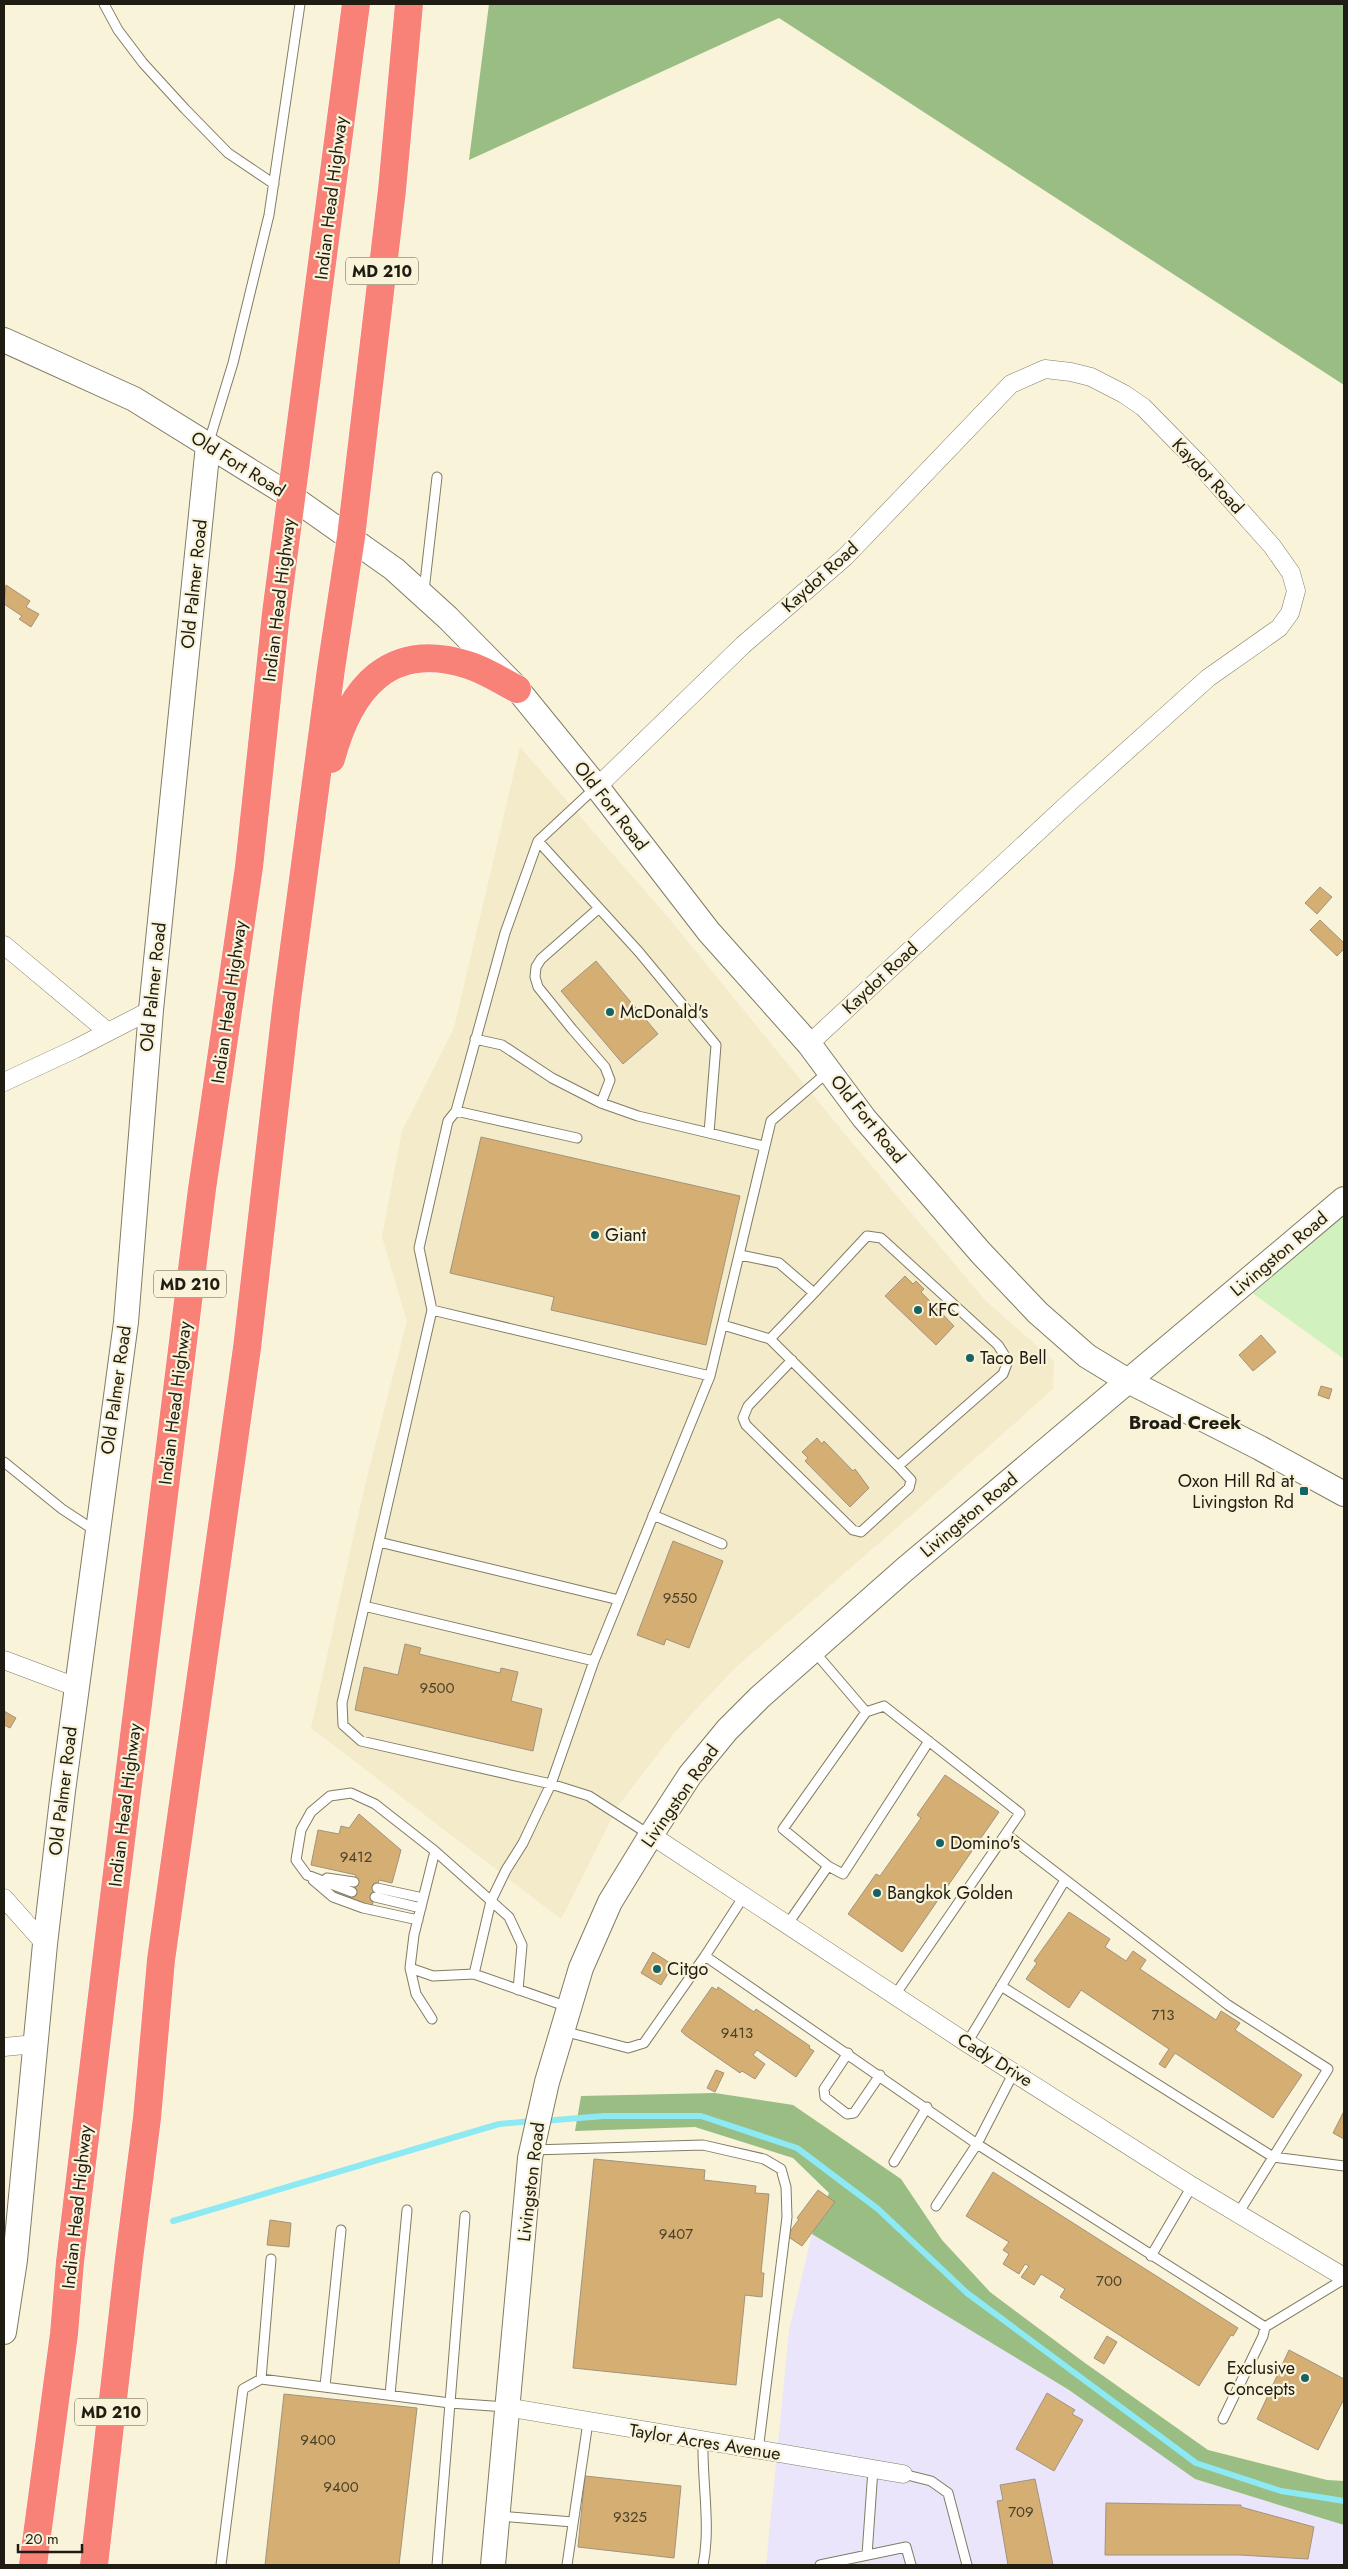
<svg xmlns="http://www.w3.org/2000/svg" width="1348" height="2569" font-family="Jost,sans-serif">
<rect width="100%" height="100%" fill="#f9f3d9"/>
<path fill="#f3ebc9" d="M520 747 671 921 853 1144 985 1300 1054 1361 1053 1389 908 1518 734 1669 675 1732 618 1806 561 1919 311 1728 364 1489 407 1321 382 1237 402 1131 454 1028Z"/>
<path fill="#eae5fb" d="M812 2234 1069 2390 1195 2479 1344 2525V2565H766L789 2331Z"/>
<path fill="#d1f1bf" d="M1344 1216V1359L1251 1292Z"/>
<path fill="#99bd83" d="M489 4H1344V385L779 18 469 160Z
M715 2093 793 2105 901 2179 942 2240 990 2292 1085 2363 1208 2450 1327 2480 1344 2481V2525L1195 2479 1069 2390 812 2234 829 2193 793 2158 695 2127 575 2131 581 2096Z"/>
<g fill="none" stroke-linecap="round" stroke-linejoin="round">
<path stroke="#8de9f3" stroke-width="6" d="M543 2121 604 2116H701L797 2148 878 2209 967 2293 1196 2463 1281 2491 1344 2501
M173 2221 499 2124 533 2121"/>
</g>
<path fill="#d5ae73" stroke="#a2937d" d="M6 585 30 601 26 607 39 614 31 627 19 619 22 616 4 604Z
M1320 887 1332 897 1317 914 1305 903Z
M1320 920 1344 943V949L1337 956 1310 930Z
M596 961 658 1034 623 1064 561 991Z
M481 1137 740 1196 706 1345 551 1310 554 1297 450 1273Z
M905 1276 913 1284 916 1281 924 1289 921 1292 954 1326 936 1345 885 1296Z
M1261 1335 1276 1352 1253 1371 1239 1355Z
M1321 1386 1332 1389 1329 1399 1318 1395Z
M817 1438 822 1444 824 1441 853 1471 855 1469 869 1488 850 1507 805 1461 808 1458 802 1452Z
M673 1541 723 1561 689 1648 666 1639 664 1645 637 1635Z
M405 1644 421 1648 419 1654 500 1673 501 1668 518 1672 511 1701 542 1709 533 1751 355 1710 364 1667 398 1675Z
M4 1711 16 1718 10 1728 4 1725Z
M945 1775 999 1812 902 1952 848 1914 876 1874 880 1876 921 1818 917 1815Z
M359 1814 401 1850 392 1883 379 1880 372 1906 349 1901 356 1875 311 1865 318 1830 339 1834 341 1826 349 1828Z
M1069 1912 1110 1939 1105 1947 1126 1961 1133 1951 1146 1960 1140 1969 1216 2020 1221 2011 1240 2023 1235 2030 1302 2075 1273 2118 1175 2053 1165 2068 1159 2064 1169 2049 1081 1990 1069 2008 1026 1979 1037 1963 1034 1961Z
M653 1952 673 1965 661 1985 641 1973Z
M712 1987 717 1990 718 1987 754 2012 756 2009 810 2046 809 2048 814 2051 796 2077 757 2050 753 2055 765 2064 755 2079 742 2071 740 2073 685 2035 681 2031Z
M716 2070 724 2073 715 2092 707 2088Z
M1344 2111V2139L1333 2133Z
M594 2159 705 2170 704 2180 756 2186 755 2193 769 2194 761 2273H764L762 2297 745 2295 736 2385 573 2368Z
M993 2172 1238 2328 1233 2336 1231 2335 1199 2386 1060 2297 1065 2289 1041 2274 1034 2285 1021 2277 1029 2266 1025 2264 1019 2274 1003 2264 1009 2254 1003 2250 1009 2242 966 2216Z
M818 2190 835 2202 802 2246 787 2236 799 2219 797 2218Z
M270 2220 291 2223 289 2247 267 2245Z
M1107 2336 1117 2342 1104 2364 1094 2358Z
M1289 2350 1344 2379V2399L1318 2450 1257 2419Z
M1047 2393 1075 2410 1072 2414 1083 2420 1054 2471 1016 2449Z
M284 2394 417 2408 399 2565H265Z
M585 2476 681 2486 674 2558 578 2547Z
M1035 2479 1053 2565H1008L997 2501 1003 2500 1000 2485Z
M1106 2503 1241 2505V2507L1314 2527 1308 2559 1240 2555H1105Z"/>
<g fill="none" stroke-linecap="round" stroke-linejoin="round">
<g stroke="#817c64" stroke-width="11">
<path id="lane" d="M104 4 118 30 143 63 185 109 228 153 274 184
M208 445 233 363 269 215 300 4
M424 591 437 477
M596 787 538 841 505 933 456 1111 448 1121 419 1248 432 1310 342 1703 343 1725 361 1741 551 1784 589 1796 650 1835
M538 841 639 952 716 1045 709 1133
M599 908 541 959 536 967 535 977 538 987 572 1029 605 1067 610 1080 601 1103
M475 1039 502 1045 552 1078 601 1103 638 1116 763 1146
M456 1111 577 1138
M740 1255 779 1263 814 1293 867 1236 881 1238 998 1345 1008 1361 1003 1374 898 1466 911 1480 909 1488 861 1532 853 1530 746 1425 743 1418 748 1406 792 1360
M432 1310 710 1376
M723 1325 770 1339 898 1466
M770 1339 814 1293
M4 1462 62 1509 97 1532
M653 1515 722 1544
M379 1542 619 1600
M364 1606 594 1661
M813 1650 866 1712 884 1706 1020 1813 895 1995
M1006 1834 1228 2005 1328 2069 1239 2212
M435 1851 414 1935 410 1968 433 1976 474 1974 568 2007
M828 1866 783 1829 866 1712
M327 1878 354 1882
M313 1880 333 1897 363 1908 418 1920
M377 1888 423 1898
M352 1892 307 1875 296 1860 301 1830 311 1812 330 1796 351 1793 375 1804 435 1851 509 1917 522 1945 518 1990
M744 1896 705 1956 977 2144 1265 2327 1344 2279
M375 1897 421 1908
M787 1925 828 1866 843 1874 929 1741
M410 1968 416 1994 432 2019
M474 1974 491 1901 506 1870 523 1843 551 1784 594 1661 710 1376 771 1121 829 1071
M1001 1986 1273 2157 1344 2166
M563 2031 628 2048 644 2043 705 1956
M967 2043 1065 1880
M848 2053 824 2089 825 2097 847 2114 854 2113 880 2075
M532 2150 703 2145 764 2159 781 2169 786 2187 787 2217 758 2451
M894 2162 927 2107
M936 2206 977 2144 1014 2072
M1151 2256 1192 2186
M261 2379 271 2259
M325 2386 341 2230
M390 2395 407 2210
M1223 2419 1263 2336 1265 2327
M903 2474 931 2481 948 2493 967 2565
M499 2516 573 2522
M867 2555 873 2469
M221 2565 243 2389 261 2379 450 2403 506 2407
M437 2565 465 2216
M567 2565 588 2422
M703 2565C711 2527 702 2482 703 2442
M820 2565 906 2547 911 2565"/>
</g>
<g stroke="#817c64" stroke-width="19">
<path id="street" d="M597 787 743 645 845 557 1011 384 1045 369 1071 372 1091 377 1124 394 1143 407 1198 463 1272 546 1291 573 1296 591 1290 613 1279 628 1208 678 1072 800 809 1044
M4 945 108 1032
M4 1082 75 1049 151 1010
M4 1660 76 1687
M651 1835 967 2043 1192 2186 1344 2277
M4 1898 45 1944
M4 2047 35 2044
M506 2407 903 2474"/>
</g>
<g stroke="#817c64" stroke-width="26">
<path id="secondary" d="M4 340 134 399 292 497 394 569 448 618 514 685 597 787 709 932 809 1044 864 1118 981 1253 1038 1313 1087 1356 1128 1381 1260 1448 1344 1494
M4 2332 15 2260 45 1944 63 1791 126 1322 151 1010 208 445
M493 2565 530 2158 547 2082 581 1968 610 1902 651 1835 690 1775 727 1730 760 1697 904 1570 1344 1199"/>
</g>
<g stroke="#fff" stroke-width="29">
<path id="highway" d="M331 759C350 688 389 640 468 665 485 670 501 681 517 689
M33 2565 64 2334 70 2262 111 1921 202 1189 249 867 276 613 356 4
M94 2565 129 2259 147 2118 161 1960 247 1348 287 1000 331 669 351 537 392 190 409 4"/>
</g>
<use href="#lane" stroke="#fff" stroke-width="9"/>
<use href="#street" stroke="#fff" stroke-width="18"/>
<use href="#secondary" stroke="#fff" stroke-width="24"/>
<use href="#highway" stroke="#f88178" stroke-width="28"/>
</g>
<g fill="#156463" stroke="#f9f3d9" stroke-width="2">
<circle cx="610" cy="1012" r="5"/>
<circle cx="595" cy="1235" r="5"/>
<circle cx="918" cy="1310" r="5"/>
<circle cx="970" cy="1358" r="5"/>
<rect x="1299" y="1486" width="10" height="10" rx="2.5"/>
<circle cx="940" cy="1843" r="5"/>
<circle cx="877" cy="1893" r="5"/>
<circle cx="657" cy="1969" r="5"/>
<circle cx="1305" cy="2378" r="5"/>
</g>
<g text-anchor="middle" stroke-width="4.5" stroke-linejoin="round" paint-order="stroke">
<g font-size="15" fill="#4c412b">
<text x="680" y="1603">9550</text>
<text x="437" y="1693">9500</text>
<text x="356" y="1862">9412</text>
<text x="1163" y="2020">713</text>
<text x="737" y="2038">9413</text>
<text x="676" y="2239">9407</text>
<text x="1109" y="2286">700</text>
<text x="318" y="2445">9400</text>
<text x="341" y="2492">9400</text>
<text x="1021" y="2517">709</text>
<text x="630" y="2522">9325</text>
</g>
<g fill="#f9f3d9" stroke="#605d4e" stroke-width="1">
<rect x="346" y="257.5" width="72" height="27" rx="4"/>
<rect x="154" y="1270.5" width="72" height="27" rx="4"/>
<rect x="75" y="2398.5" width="72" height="27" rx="4"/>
</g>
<g font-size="16" font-weight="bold" fill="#1f1d13">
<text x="382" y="277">MD 210</text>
<text x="190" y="1290">MD 210</text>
<text x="111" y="2418">MD 210</text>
</g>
<g font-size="18" fill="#1f1d13" stroke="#f9f3d9">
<text transform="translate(331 198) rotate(-83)" y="6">Indian Head Highway</text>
<text transform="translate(238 464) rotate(32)" y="6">Old Fort Road</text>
<text transform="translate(1208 476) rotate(47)" y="6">Kaydot Road</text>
<text transform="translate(820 577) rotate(-42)" y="6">Kaydot Road</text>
<text transform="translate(194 584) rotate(-84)" y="6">Old Palmer Road</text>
<text transform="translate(279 600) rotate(-83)" y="6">Indian Head Highway</text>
<text transform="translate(611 806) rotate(52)" y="6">Old Fort Road</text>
<text transform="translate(880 978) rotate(-43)" y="6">Kaydot Road</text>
<text transform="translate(153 987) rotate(-84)" y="6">Old Palmer Road</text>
<text transform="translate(229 1002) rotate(-82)" y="6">Indian Head Highway</text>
<text transform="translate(868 1119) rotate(51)" y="6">Old Fort Road</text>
<text transform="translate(1279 1254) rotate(-40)" y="6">Livingston Road</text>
<text transform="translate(116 1390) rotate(-82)" y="6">Old Palmer Road</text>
<text transform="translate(175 1403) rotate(-83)" y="6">Indian Head Highway</text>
<text transform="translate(969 1515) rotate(-40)" y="6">Livingston Road</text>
<text transform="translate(63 1791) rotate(-83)" y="6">Old Palmer Road</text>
<text transform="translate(680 1796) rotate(-55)" y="6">Livingston Road</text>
<text transform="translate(125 1805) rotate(-83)" y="6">Indian Head Highway</text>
<text transform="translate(995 2060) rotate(32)" y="6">Cady Drive</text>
<text transform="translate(531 2182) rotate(-83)" y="6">Livingston Road</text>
<text transform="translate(77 2207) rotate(-84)" y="6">Indian Head Highway</text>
<text transform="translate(705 2442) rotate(9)" y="6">Taylor Acres Avenue</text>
</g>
<g font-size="18" fill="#1f1d13" stroke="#f9f3d9" text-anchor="start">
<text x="620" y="1018">McDonald's</text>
<text x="605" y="1241">Giant</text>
<text x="928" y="1316">KFC</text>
<text x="980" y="1364">Taco Bell</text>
<text x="1294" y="1487" text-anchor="end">Oxon Hill Rd at<tspan x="1294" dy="21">Livingston Rd</tspan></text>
<text x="950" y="1849">Domino's</text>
<text x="887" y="1899">Bangkok Golden</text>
<text x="667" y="1975">Citgo</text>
<text x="1295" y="2374" text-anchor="end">Exclusive<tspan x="1295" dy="21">Concepts</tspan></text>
</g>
<g font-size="19" font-weight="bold" fill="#1f1d13" stroke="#f9f3d9">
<text x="1185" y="1429">Broad Creek</text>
</g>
</g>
<rect width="1348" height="2569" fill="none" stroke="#1f1d13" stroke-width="10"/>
<path d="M18 2544v8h64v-8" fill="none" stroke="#1f1d13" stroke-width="2.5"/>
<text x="25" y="2544" font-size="15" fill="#1f1d13" stroke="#f9f3d9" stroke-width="4" paint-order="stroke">20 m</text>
</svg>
